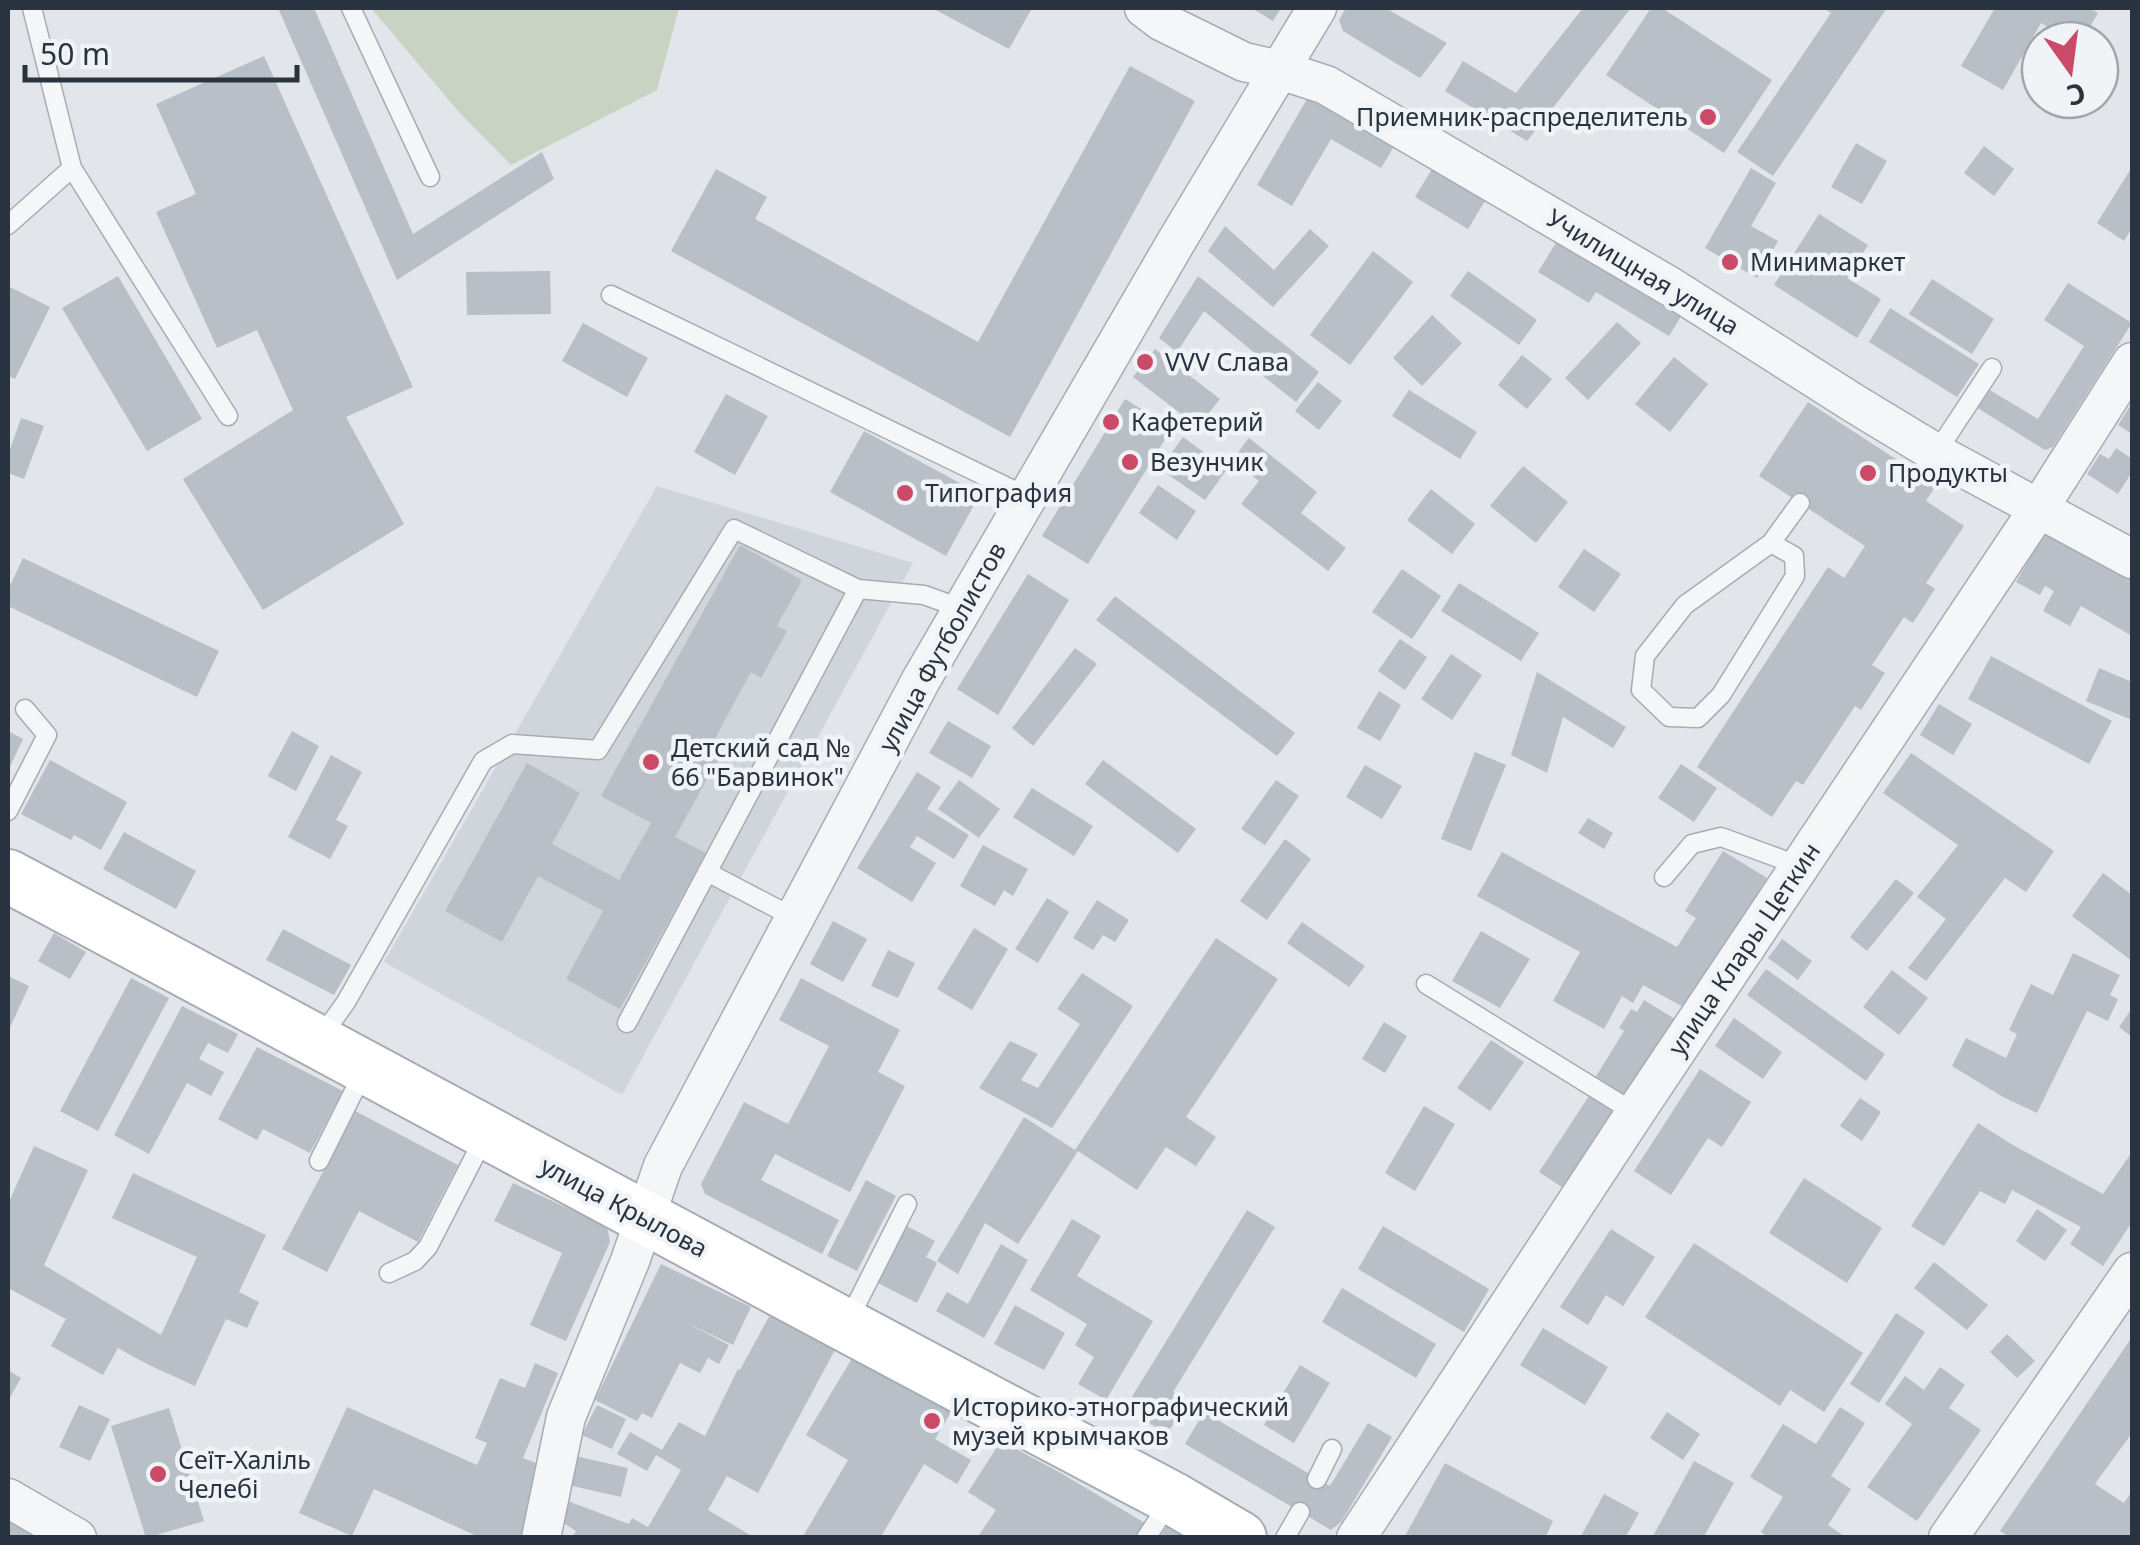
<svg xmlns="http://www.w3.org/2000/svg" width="2140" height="1545" font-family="'Noto Sans',sans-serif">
<rect width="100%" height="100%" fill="#e2e5ea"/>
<path fill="#d0d5dc" d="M657 486 913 563 622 1095 384 962Z"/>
<path fill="#c8d3c3" d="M371 8H679L657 90 511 165 459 112Z"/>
<path fill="#b9bfc7" d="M278 8H314L413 234 542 152 554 179 397 280Z
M932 8H1032L1009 49Z
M1252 8H1281L1273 21Z
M1346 8H1391L1389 10 1447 43 1420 78 1343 31 1339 20Z
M1583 8H1631L1527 141 1445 91 1463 61 1516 93Z
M1651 8H1662L1772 80 1724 153 1606 75Z
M1823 8H1887L1773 176 1737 152 1831 13Z
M1995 8H2089L2098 13 2082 40H2070L2041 23 2003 90 1961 66Z
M264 56 413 387 346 417 404 524 263 610 183 479 293 410 257 330 217 348 156 212 196 194 156 104Z
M1130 66 1195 101 1010 437 671 251 716 169 767 197 755 219 978 342Z
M1320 95 1398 140 1381 168 1331 139 1292 206 1257 185 1307 99Z
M1856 143 1887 161 1862 204 1831 187Z
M1984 146 2014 169 1994 196 1964 173Z
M1435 164 1488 196 1468 229 1415 197Z
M2132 167V228L2124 241 2097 223Z
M1751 168 1776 183 1751 226 1778 241 1757 278 1705 248Z
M1819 214 1868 245 1847 278 1881 299 1857 338 1774 285Z
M1225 226 1274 270 1310 229 1329 246 1273 307 1208 251Z
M1559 238 1683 313 1669 336 1596 292 1589 303 1538 272Z
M1373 251 1413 282 1350 365 1310 335Z
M550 271 551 314 467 315 466 272Z
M1468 271 1537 320 1519 345 1450 296Z
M118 276 202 419 147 451 62 308Z
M1198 276 1319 372 1296 402 1249 365 1257 355 1204 311 1177 352 1159 338Z
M1932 279 1994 319 1972 354 1909 314Z
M2068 283 2132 323 2053 447 2045 450 1976 407 1988 389 2038 419 2084 346 2044 320Z
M8 286 50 307 15 379 8 376Z
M1890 308 1979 364 1957 397 1869 342Z
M1432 315 1462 343 1422 386 1393 358Z
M1617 322 1641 343 1588 400 1565 378Z
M583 323 648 358 627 397 562 361Z
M1155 349 1220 399 1198 427 1133 377Z
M1522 355 1552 379 1527 409 1498 385Z
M1674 357 1708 384 1670 432 1635 404Z
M1318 382 1342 401 1319 430 1295 411Z
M1409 390 1477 432 1460 459 1392 416Z
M726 394 768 416 735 475 694 452Z
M1125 399 1172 428 1088 564 1042 536Z
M1808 402 1936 485 1926 501 1964 526 1926 583 1935 589 1913 623 1904 617 1872 665 1885 673 1861 710 1855 706 1803 785 1796 781 1772 817 1697 767 1828 567 1844 578 1865 546 1759 476Z
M2132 403V434L2118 425Z
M21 418 44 426 24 479 8 473V455Z
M864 431 980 494 946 556 830 492Z
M1183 437 1227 469 1205 500 1160 469Z
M1249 438 1317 492 1301 513 1346 548 1328 571 1241 504 1259 481 1232 460Z
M2116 448 2132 459V472L2118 494 2087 474 2100 454 2109 459Z
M1523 466 1568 502 1536 543 1490 506Z
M1158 485 1196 511 1177 540 1139 513Z
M1431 489 1475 524 1452 554 1407 520Z
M2046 530 2132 580V636L2081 606 2070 626 2043 611 2054 591 2045 586 2040 595 2016 582Z
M740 545 802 580 777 626 787 631 761 678 751 672 712 744 723 750 675 837 706 853 620 1009 566 979 603 911 538 876 502 942 445 911 527 763 580 793 552 844 619 880 651 823 601 796Z
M1584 549 1621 574 1594 612 1558 587Z
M23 558 219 651 197 697 8 606V590Z
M1402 569 1441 596 1412 639 1372 612Z
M1028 574 1069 600 998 715 957 689Z
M1459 583 1539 633 1521 661 1441 611Z
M1115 596 1295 733 1277 756 1096 620Z
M1400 639 1427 657 1405 690 1378 671Z
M1075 648 1097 664 1033 746 1012 728Z
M1451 654 1482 675 1452 720 1421 699Z
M1991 656 2112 721 2089 764 1968 699Z
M2099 668 2132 682V720L2086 701Z
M1537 672 1626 727 1613 748 1563 717 1547 773 1511 755Z
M1379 691 1401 705 1380 741 1357 728Z
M1939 704 1972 724 1953 755 1920 735Z
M948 721 991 746 972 778 929 753Z
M8 731 23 739 8 771Z
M292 731 319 746 296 791 268 776Z
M1475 752 1506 765 1471 851 1441 839Z
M1911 753 2054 851 2026 892 2005 878 1926 981 1908 968 1946 919 1917 897 1958 845 1883 793Z
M331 755 362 772 336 820 348 826 330 859 288 837Z
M50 760 127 802 101 850 74 835 71 840 21 814Z
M1103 760 1196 829 1178 853 1085 784Z
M1681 764 1717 788 1694 822 1658 798Z
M1365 765 1402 786 1382 819 1346 797Z
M917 772 941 787 927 809 969 835 954 859 917 836 910 847 936 863 912 902 857 868Z
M959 780 1000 809 979 838 938 809Z
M1276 780 1299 796 1265 845 1241 829Z
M1032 788 1093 826 1074 856 1013 817Z
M1588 818 1613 833 1604 849 1578 833Z
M124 832 196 871 176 909 103 869Z
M1285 839 1311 859 1267 920 1240 901Z
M983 845 1028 869 1013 896 1004 890 995 906 960 886Z
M1723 851 1767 878 1685 1008 1643 985 1633 1003 1622 996 1604 1029 1553 1001 1580 952 1477 896 1502 852 1677 947 1696 918 1685 911Z
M2103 873 2132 895V961L2072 916Z
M1896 879 1914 893 1867 951 1850 937Z
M1047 898 1069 912 1038 963 1015 949Z
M1097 900 1129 920 1115 942 1103 935 1093 950 1073 938Z
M833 921 867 939 843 982 810 964Z
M1302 922 1365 966 1349 987 1287 943Z
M974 928 1008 949 972 1010 937 989Z
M283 929 351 965 334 995 266 960Z
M1481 931 1530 959 1500 1008 1452 981Z
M54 933 86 952 70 979 38 961Z
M1216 938 1278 979 1186 1117 1216 1137 1196 1166 1166 1147 1137 1190 1078 1151 1018 1244 985 1223 958 1274 937 1261 1024 1117 1075 1150Z
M1782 939 1812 961 1798 980 1768 958Z
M888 950 915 963 898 998 871 986Z
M2073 953 2120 975 2110 995 2118 999 2108 1021 2087 1011 2037 1113 2003 1097 1952 1066 1966 1038 2006 1058 2017 1034 2009 1030 2031 984 2053 995Z
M1766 969 1885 1054 1866 1081 1747 995Z
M1892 970 1928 998 1899 1035 1863 1007Z
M1082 973 1133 1006 1052 1128 979 1088 1010 1041 1038 1054 1021 1080 1038 1088 1080 1024 1057 1009Z
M8 976 29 986 8 1032Z
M131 978 169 998 98 1131 60 1111Z
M801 978 900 1030 878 1072 905 1086 850 1192 775 1154 761 1180 839 1220 822 1254 705 1194 701 1184 744 1102 788 1124 829 1046 779 1020Z
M1644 1000 1675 1019 1627 1097 1595 1078 1624 1031 1619 1028 1631 1009 1637 1012Z
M182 1006 238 1034 228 1053 208 1043 199 1059 224 1072 211 1096 187 1083 149 1154 114 1135Z
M2132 1008V1037L2119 1027Z
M1734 1018 1782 1052 1763 1079 1715 1046Z
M1384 1022 1407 1036 1385 1073 1362 1059Z
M1491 1040 1524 1062 1490 1111 1457 1088Z
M257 1047 343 1091 310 1153 263 1129 257 1140 218 1119Z
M1700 1069 1751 1102 1722 1147 1708 1138 1671 1195 1634 1171Z
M1589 1096 1614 1111 1563 1188 1539 1172Z
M1860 1098 1881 1112 1862 1141 1840 1126Z
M1424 1106 1455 1124 1415 1191 1385 1173Z
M355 1111 458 1165 418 1242 359 1211 327 1272 282 1249Z
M1978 1123 2011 1144 2103 1194 2132 1152V1222L2103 1266 2070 1244 2081 1227 2012 1190 2005 1204 1980 1191 1944 1246 1911 1226Z
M34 1146 88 1170 44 1265 161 1335 197 1257 112 1218 133 1173 266 1235 239 1292 259 1302 247 1328 226 1319 195 1386 147 1364 118 1348 103 1375 51 1346 66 1319 8 1288V1242L10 1237 8 1236V1204Z
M1804 1178 1882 1228 1847 1283 1769 1233Z
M866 1180 896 1196 857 1271 827 1256Z
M513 1183 607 1226 610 1242 566 1341 530 1325 562 1253 494 1221Z
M2037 1209 2067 1230 2045 1261 2016 1241Z
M1247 1210 1275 1227 1173 1392 1188 1401 1167 1434 1125 1408Z
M1072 1219 1101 1236 1077 1276 1153 1321 1106 1400 1078 1384 1094 1357 1075 1345 1087 1324 1030 1290Z
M907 1226 935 1241 926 1257 937 1263 917 1303 878 1283Z
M1383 1226 1489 1289 1464 1332 1358 1269Z
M1611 1229 1655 1257 1623 1306 1606 1295 1588 1325 1560 1307Z
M1694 1243 1863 1353 1824 1412 1790 1390 1780 1406 1645 1317Z
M1001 1244 1028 1260 984 1338 936 1311 947 1292 968 1304Z
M1934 1262 1988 1305 1967 1330 1914 1288Z
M661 1264 751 1307 733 1345 685 1322 729 1345 719 1364 708 1358 700 1373 680 1363 652 1418 642 1413 637 1421 595 1400Z
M1342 1288 1436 1344 1416 1378 1322 1322Z
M1015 1305 1065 1333 1044 1370 994 1344Z
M771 1313 836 1348 758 1493 727 1476 708 1510 755 1538H572L576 1531 562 1522 565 1500 629 1524 632 1518 648 1527 681 1470 656 1455 647 1471 617 1454 630 1432 662 1450 679 1422 705 1436 738 1369 740 1370Z
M1896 1313 1925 1332 1879 1403 1850 1384Z
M1543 1328 1608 1367 1585 1405 1520 1365Z
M2007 1334 2035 1361 2017 1378 1990 1352Z
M2130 1340 2132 1342V1433L2095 1484 2124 1503 2132 1491V1538H2011L2000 1531Z
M854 1355 951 1412 935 1439 971 1460 957 1484 924 1464 882 1535 886 1538H802L848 1460 806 1435Z
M535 1363 558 1373 523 1458 536 1463 521 1538H481L374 1489 352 1536 299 1513 347 1407 477 1465 487 1443 475 1438 500 1378 525 1388Z
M1300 1365 1330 1383 1294 1443 1264 1425Z
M1940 1367 1965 1385 1949 1408 1981 1430 1917 1521 1867 1487 1912 1424 1885 1404 1905 1376 1924 1390Z
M8 1370 21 1378 8 1401Z
M79 1405 110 1419 90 1461 59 1447Z
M597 1405 626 1419 612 1449 582 1435Z
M1840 1407 1865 1423 1831 1476 1851 1489 1828 1525 1847 1538H1769L1761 1532 1783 1497 1750 1477 1783 1424 1816 1444Z
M169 1408 204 1521 146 1538 111 1426Z
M1204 1412 1330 1486 1368 1423 1392 1437 1342 1521 1331 1530 1185 1444Z
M1667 1412 1700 1434 1683 1460 1650 1438Z
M1001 1441 1059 1472 1145 1523 1135 1538H977L996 1510 968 1492Z
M575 1456 628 1468 621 1497 568 1485Z
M1694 1461 1734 1483 1703 1538H1652Z
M1445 1463 1553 1521 1545 1538H1404Z
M1604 1494 1639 1513 1625 1538H1580Z
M8 1517 42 1538H8Z
M1166 1527 1185 1538H1159Z"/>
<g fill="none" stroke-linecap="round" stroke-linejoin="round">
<g stroke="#a7acb4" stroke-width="21">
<path id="lane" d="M351 8 430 177
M72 168 228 416
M8 225 72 168 32 8
M611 295 1028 497
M1936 453 1992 368
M1771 543 1794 556 1795 576 1721 695 1698 718 1669 717 1641 690 1645 656 1685 605Z
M1771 543 1800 503
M8 811 47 735 25 709
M707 872 795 918
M1664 877 1692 844 1721 837 1800 866
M1426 984 1635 1113
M627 1023 858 589
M321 1037 346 1002 483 761 512 744 598 750 734 529 858 589 924 595 963 609
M319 1161 363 1073
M389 1273 415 1261 428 1247 484 1138
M848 1321 907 1204
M1317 1479 1332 1449
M1146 1538 1169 1503
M1285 1538 1300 1512"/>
</g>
<g stroke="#a7acb4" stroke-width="41">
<path id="street" d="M1144 8 1161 21 1244 62 1280 70 1326 85 1671 287 1855 404 1936 453 2132 559
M8 1498 77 1538
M541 1538 566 1417 630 1261 663 1166 921 680 1176 242 1317 8
M1356 1538 1635 1113 2039 508 2132 362
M1948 1538 2132 1272"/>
</g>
<g stroke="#a7acb4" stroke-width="56">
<path id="secondary" d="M8 876C396 1082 782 1294 1172 1498L1240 1538"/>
</g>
<use href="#lane" stroke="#f4f6f8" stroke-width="18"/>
<use href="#street" stroke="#f4f6f8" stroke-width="38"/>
<use href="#secondary" stroke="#fff" stroke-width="52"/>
</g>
<g fill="#cb4a67" stroke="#f1f4f7" stroke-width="4">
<circle cx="1708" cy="117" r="10"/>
<circle cx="1730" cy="262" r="10"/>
<circle cx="1145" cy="362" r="10"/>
<circle cx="1111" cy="422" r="10"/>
<circle cx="1130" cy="462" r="10"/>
<circle cx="1868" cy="473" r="10"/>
<circle cx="905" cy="493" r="10"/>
<circle cx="651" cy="762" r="10"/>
<circle cx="932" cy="1421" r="10"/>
<circle cx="158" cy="1474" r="10"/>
</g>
<g text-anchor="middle" stroke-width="9" stroke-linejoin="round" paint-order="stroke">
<g font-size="25" fill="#2a3441" stroke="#f1f4f7" text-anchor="start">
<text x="1688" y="126" text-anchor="end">Приемник-распределитель</text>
<text x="1750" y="271">Минимаркет</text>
<text x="1165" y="371">VVV Слава</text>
<text x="1131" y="431">Кафетерий</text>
<text x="1150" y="471">Везунчик</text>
<text x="1888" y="482">Продукты</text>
<text x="925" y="502">Типография</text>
<text x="671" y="757">Детский сад №<tspan x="671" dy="29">66 "Барвинок"</tspan></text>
<text x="952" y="1416">Историко-этнографический<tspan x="952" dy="29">музей крымчаков</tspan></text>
<text x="178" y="1469">Сеїт-Халіль<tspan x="178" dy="29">Челебі</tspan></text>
</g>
<g font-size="25" fill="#2a3441" stroke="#f1f4f7">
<text transform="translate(1643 272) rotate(31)" y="9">Училищная улица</text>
<text transform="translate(942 647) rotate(-61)" y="9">улица Футболистов</text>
<text transform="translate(1744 949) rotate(-56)" y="9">улица Клары Цеткин</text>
<text transform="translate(624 1207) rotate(28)" y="9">улица Крылова</text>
</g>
</g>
<rect width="2140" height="1545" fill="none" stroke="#2a3441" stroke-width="20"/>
<g transform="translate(2070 70) rotate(166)"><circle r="48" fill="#f1f4f7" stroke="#a1a7ae" stroke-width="2.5"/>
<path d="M0-8L18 38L0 25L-18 38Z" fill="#cb4a67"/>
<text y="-15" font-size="28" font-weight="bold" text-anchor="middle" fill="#2a3441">С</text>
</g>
<path d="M25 65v15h272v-15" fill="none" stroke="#2a3441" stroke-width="5"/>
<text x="40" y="65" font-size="30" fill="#2a3441" stroke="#f1f4f7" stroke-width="8" paint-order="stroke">50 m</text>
</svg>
